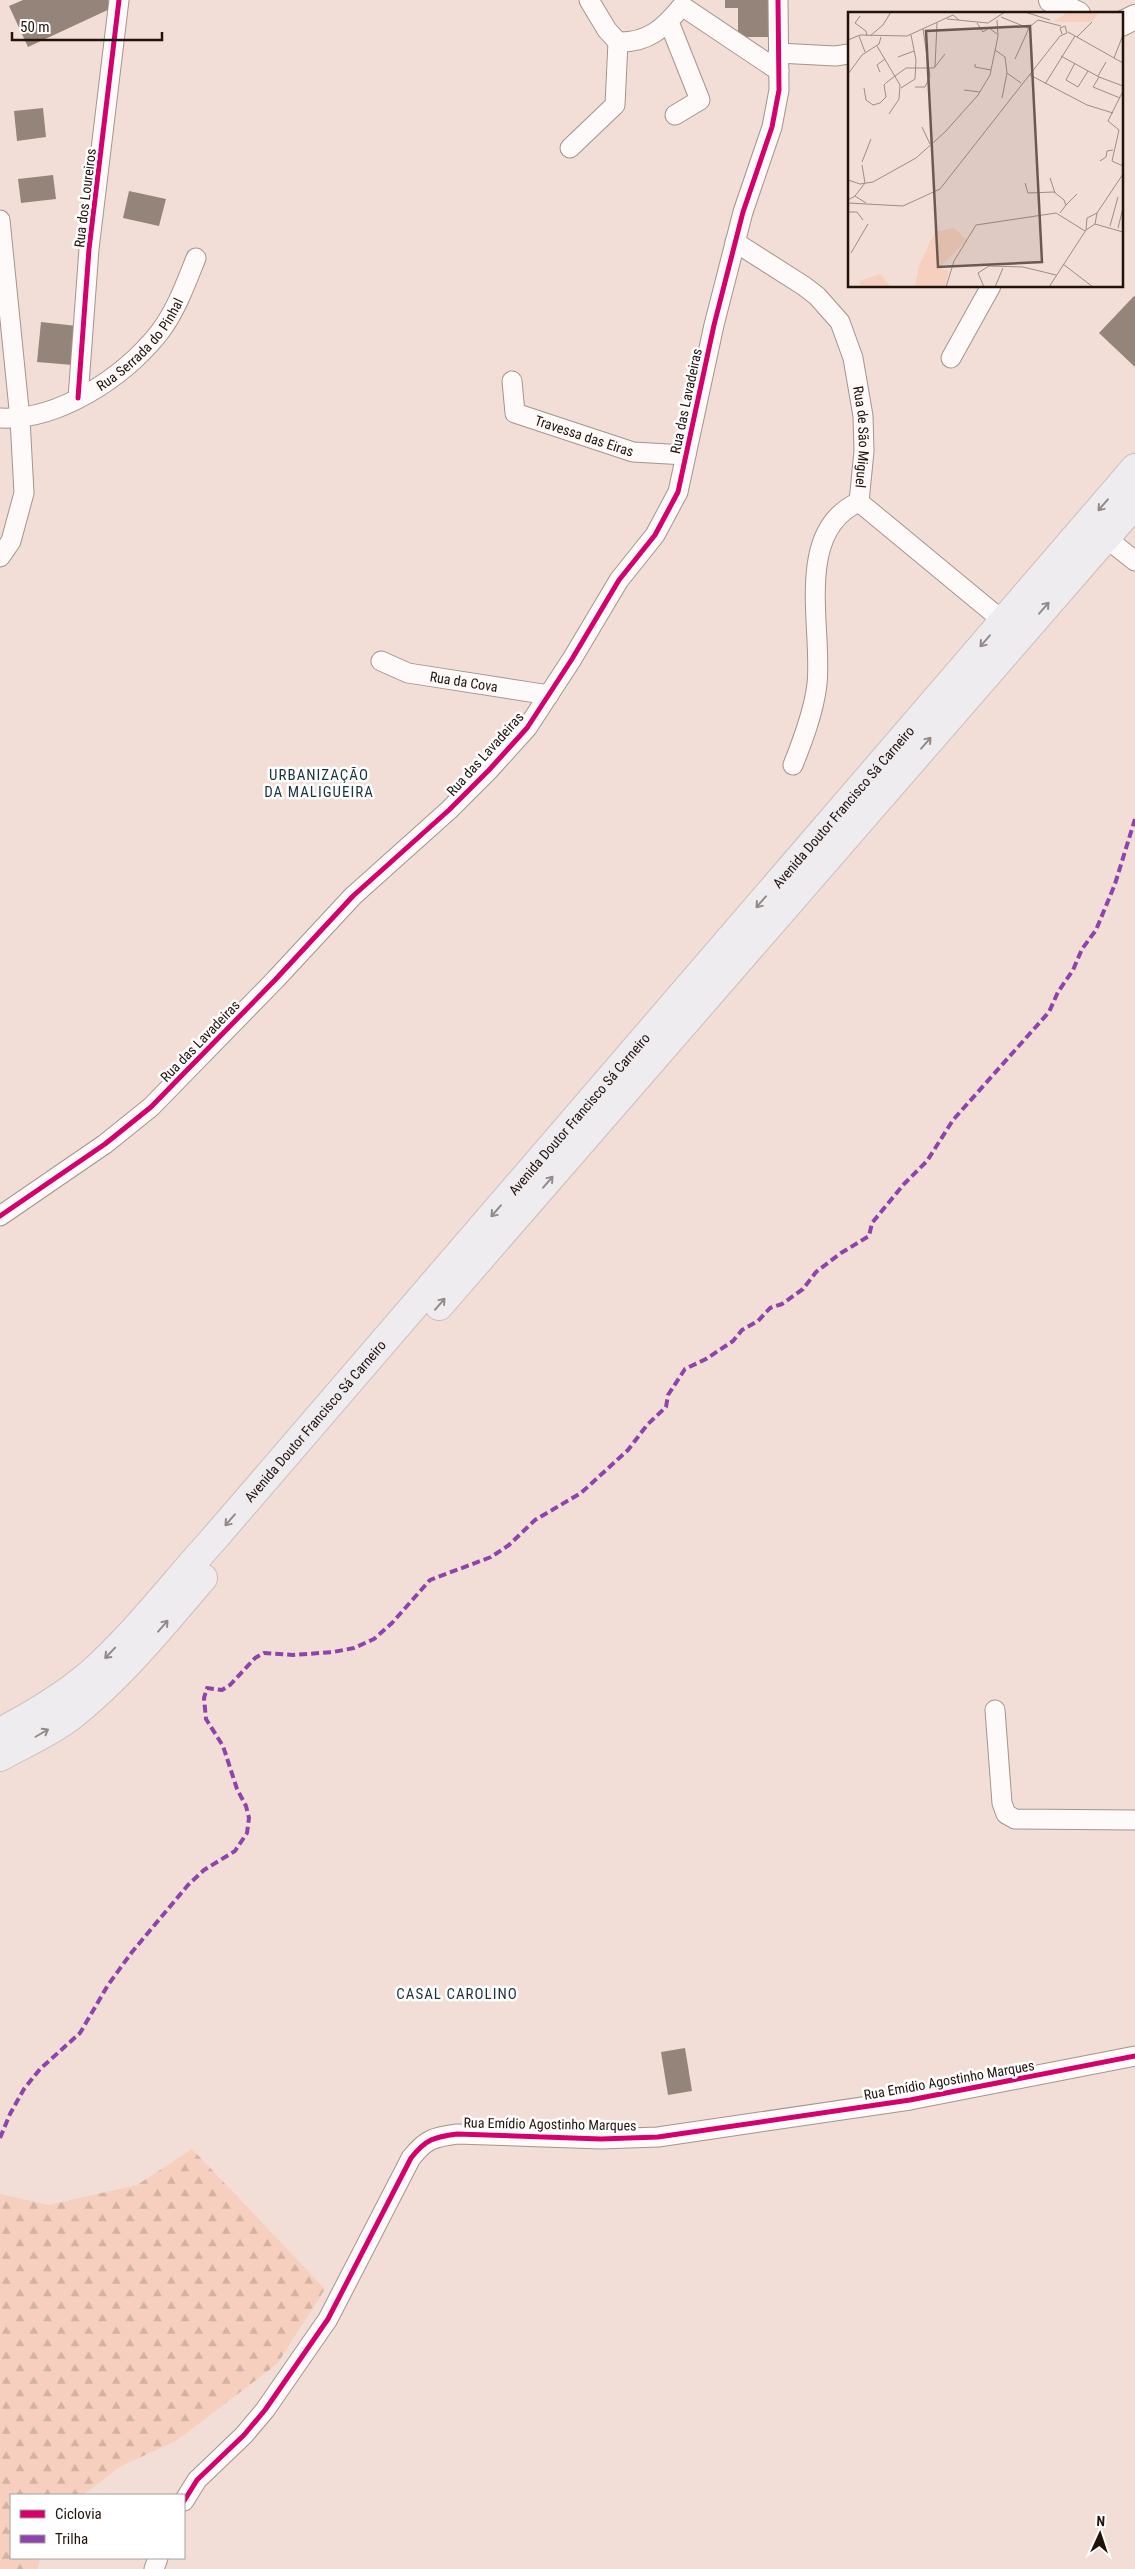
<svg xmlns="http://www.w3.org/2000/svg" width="1135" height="2569" font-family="'Roboto Condensed',sans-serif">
<defs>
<pattern id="forest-firs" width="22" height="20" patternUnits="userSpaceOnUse" patternTransform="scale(1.25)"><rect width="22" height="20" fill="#f6cfbf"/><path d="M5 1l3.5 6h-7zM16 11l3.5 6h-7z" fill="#d3b1a3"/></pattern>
</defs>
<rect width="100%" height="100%" fill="#f2ded6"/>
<path fill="url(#forest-firs)" d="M192 2149 325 2289 277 2364 176 2441 121 2466 83 2495H11V2558H40L38 2569H0V2194L49 2205 137 2185Z"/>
<path fill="#958479" d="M23 0H108L112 8 28 47 9 6Z
M725 0H771V37H738V8H725Z
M43 108 46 137 17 141 14 111Z
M53 175 56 199 21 203 18 179Z
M129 191 166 199 159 226 123 218Z
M1134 296 1135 297V367L1099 333Z
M41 322 77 326 73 365 37 362Z
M685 2048 692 2091 668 2095 661 2052Z"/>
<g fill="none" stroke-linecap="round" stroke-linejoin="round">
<g stroke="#a4948d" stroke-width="21">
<g id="minor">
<path d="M589 0 607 30 618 42C648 43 664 28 682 6L779 71"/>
<path d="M669 22 700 100 675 115"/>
<path d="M778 53 835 56 849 54"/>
<path d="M570 148 615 105 618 42"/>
<path d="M0 220 20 419 24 493 11 541 0 557"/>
<path id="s1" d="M735 242 804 286 817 296 840 322 853 358 863 416 864 451 859 502 1003 621"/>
<path d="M951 358 991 286"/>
<path id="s2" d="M512 381 515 413 633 452 686 455"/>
<path d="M78 398 89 249 119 0"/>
<path id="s3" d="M0 418C58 421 123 378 159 333 176 311 186 283 196 258"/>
<path d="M1106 538 1135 561"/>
<path id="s4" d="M381 661 408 673 549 695"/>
<path d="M793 765C803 740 814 711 817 684 823 629 793 531 859 502"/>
<path d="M0 1216 105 1144 151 1107 275 980 353 896 449 810 489 770 527 728 572 659 619 580 655 535 678 492 714 325 743 212 772 127 779 90 778 0"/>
<path d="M995 1710 1002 1803 1006 1814 1015 1819 1135 1820"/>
<path d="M184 2501 197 2480 244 2435 265 2410 328 2319 411 2158C426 2139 434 2137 457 2134L601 2139 658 2137 910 2100 1135 2056"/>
<path d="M154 2569 158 2558"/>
</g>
</g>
<g stroke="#a4948d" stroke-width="26">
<path id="tertiary" d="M1051 0 1078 14
M1121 24 1135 17"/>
</g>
<g stroke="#c9bfbc" stroke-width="30">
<g id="primary">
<path d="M439 1306 1135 504"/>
<path id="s5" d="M0 1732C31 1716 63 1697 90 1674 134 1635 172 1585 212 1541L1135 468"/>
<path d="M0 1757C23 1744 49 1733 70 1717 121 1677 161 1627 203 1578"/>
</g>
</g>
<use href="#minor" stroke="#fdfaf9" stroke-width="19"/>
<use href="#tertiary" stroke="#fdfaf9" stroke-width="24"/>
<use href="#primary" stroke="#efecf0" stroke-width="28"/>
<path stroke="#8e44ad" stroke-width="4" stroke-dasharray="8 4" stroke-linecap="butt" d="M0 2138 10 2114 24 2089 40 2069 80 2033 108 1985 132 1952 188 1885 204 1870 235 1851 247 1833 249 1818 246 1806 237 1789 223 1746 206 1719 204 1698 207 1688 222 1690 230 1685 255 1658 264 1653 293 1655 333 1652 354 1648 374 1639 392 1623 430 1580 491 1557 509 1545 535 1520 581 1493 628 1450 647 1425 666 1407 668 1395 685 1369 706 1359 733 1341 742 1330 758 1321 770 1308 782 1304 803 1289 816 1272 841 1253 869 1236 872 1223 904 1184 927 1161 953 1120 1049 1012 1058 992 1073 970 1082 949 1096 930 1115 884 1135 819"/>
<g stroke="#fff" stroke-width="8">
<path id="cycleway" d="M78 398 89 249 119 0
M0 1216 105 1144 151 1107 275 980 353 896 449 810 489 770 527 728 572 659 619 580 655 535 678 492 714 325 743 212 772 127 779 90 778 0
M184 2501 197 2480 244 2435 265 2410 328 2319 411 2158C426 2139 434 2137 457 2134L601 2139 658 2137 910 2100 1135 2056"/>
</g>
<use href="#cycleway" stroke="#d6006c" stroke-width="5"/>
</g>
<defs><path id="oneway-shaft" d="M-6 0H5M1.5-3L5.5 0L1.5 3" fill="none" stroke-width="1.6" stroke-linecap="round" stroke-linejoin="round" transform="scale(1.25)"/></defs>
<g stroke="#928a89">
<use href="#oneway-shaft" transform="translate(1103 505) rotate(131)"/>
<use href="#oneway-shaft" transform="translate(1044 608) rotate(-49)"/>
<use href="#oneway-shaft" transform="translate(985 641) rotate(131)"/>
<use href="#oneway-shaft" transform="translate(926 743) rotate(-49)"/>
<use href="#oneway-shaft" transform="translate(761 902) rotate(131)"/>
<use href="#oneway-shaft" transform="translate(548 1182) rotate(-49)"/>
<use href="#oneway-shaft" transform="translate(496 1211) rotate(131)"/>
<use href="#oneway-shaft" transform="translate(440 1304) rotate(-49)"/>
<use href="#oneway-shaft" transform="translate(230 1520) rotate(131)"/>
<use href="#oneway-shaft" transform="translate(163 1626) rotate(-49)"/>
<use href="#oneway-shaft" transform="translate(110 1653) rotate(134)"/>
<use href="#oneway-shaft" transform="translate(42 1733) rotate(-30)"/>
</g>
<g text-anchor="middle" stroke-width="5" stroke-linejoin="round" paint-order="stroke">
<g font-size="14" fill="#21120c" stroke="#fff">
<text transform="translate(85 198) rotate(-83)" y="5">Rua dos Loureiros</text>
<text dy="5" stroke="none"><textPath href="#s3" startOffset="165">Rua Serrada do Pinhal</textPath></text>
<text transform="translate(686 401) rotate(-78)" y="5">Rua das Lavadeiras</text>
<text dy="5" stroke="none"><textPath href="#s2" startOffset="105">Travessa das Eiras</textPath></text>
<text dy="5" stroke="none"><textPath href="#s1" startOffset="251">Rua de São Miguel</textPath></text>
<text dy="5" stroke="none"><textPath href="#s4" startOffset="86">Rua da Cova</textPath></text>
<text transform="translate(485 754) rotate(-48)" y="5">Rua das Lavadeiras</text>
<text dy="5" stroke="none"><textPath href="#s5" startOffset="1256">Avenida Doutor Francisco Sá Carneiro</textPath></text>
<text transform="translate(200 1041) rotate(-46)" y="5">Rua das Lavadeiras</text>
<text dy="5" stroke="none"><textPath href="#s5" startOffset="851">Avenida Doutor Francisco Sá Carneiro</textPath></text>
<text dy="5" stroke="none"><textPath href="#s5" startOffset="446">Avenida Doutor Francisco Sá Carneiro</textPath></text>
<text transform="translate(949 2080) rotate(-10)" y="5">Rua Emídio Agostinho Marques</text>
<text transform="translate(550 2124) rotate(1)" y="5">Rua Emídio Agostinho Marques</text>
</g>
<g font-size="15" letter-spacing="1" fill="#17353f" stroke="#fff">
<text x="319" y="780">URBANIZAÇÃO<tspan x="319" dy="17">DA MALIGUEIRA</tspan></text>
<text x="457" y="1999">CASAL CAROLINO</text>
</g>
</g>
<g transform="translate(848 12)">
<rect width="275" height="275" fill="#f2ded6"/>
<path d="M220 0H252L243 10H205ZM106 216 119 228 94 253V257L101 259 97 275H67L71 254 87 220ZM32 262 43 275H12V269Z" fill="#f6cfbf"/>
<path fill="none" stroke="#9e8c85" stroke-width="1" d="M177 0 202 8M12 4 7 11 18 19 19 24M153 5 180 16 190 8 213 14M99 7 140 11 157 0M129 11 135 20 141 16 149 22M220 20 275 51M11 24 17 40M22 24 35 13 43 0M229 25 244 10M0 28 12 23 59 24 105 3 111 8M29 34 52 73 51 87 41 102M147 38 157 45 159 61 173 71M213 44 251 65 275 74M50 45 66 39M266 46 275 23M167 47 181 16M227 51 218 68 230 75 240 59M127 52V55L143 58M87 55 89 11M32 60 29 53 37 47M0 62 14 43 31 32 33 25M182 63 239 93 265 101M250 64 258 50M251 65 245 75 272 86M197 72 227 24M67 75H77L82 64 75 17M16 76 18 88 25 93 32 91 38 85 36 73 39 70 58 56H86L97 42M53 76 67 67 68 48 63 23M116 78 132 80M275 79 260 109 271 118 264 149 275 154M154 86 159 61M74 115 82 132M252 149 258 145 259 139 265 138M14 150 23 127M202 166 207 181M0 168 12 172 25 170 68 146 97 120 130 83 142 63 150 24 149 8M177 171 180 181 206 180 216 188 218 193 212 201M7 184 17 171 14 153M0 188 7 184 18 191M0 191 55 194 92 177 212 24 219 21 217 14 212 16 214 22M217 194 229 182M0 200H9L15 208M247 212 275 220M262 214 270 185M270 216 275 196M238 218 239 206 249 201M3 241 20 212M215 252 245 275M98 275 106 249 128 213 208 201 237 219M136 275 130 261 141 254 175 255 208 263M147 275 155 256M201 275 238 218 247 212 249 201 275 162"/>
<path fill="#6a5953" fill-opacity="0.15" stroke="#6a5953" stroke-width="2.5" d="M182 14 194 250 90 255 78 19Z"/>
<rect width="275" height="275" fill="none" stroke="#21120c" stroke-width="2.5"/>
</g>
<rect x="10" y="2494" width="175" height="65" fill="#ffffff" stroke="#a6a09e"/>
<rect x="20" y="2510" width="25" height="8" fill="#d6006c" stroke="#a6a09e"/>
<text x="55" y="2519" font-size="15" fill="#21120c">Ciclovia</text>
<rect x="20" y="2535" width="25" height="8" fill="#8e44ad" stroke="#a6a09e"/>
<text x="55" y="2544" font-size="15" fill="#21120c">Trilha</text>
<g transform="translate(1100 2534) rotate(3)" stroke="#ffffff" stroke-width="4" paint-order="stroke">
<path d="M0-4L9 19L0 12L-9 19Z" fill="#21120c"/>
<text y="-8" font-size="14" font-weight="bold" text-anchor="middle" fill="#21120c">N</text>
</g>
<path d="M12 32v8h150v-8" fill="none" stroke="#21120c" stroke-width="2.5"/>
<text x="20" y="32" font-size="15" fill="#21120c" stroke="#ffffff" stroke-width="4" paint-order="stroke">50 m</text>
</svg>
